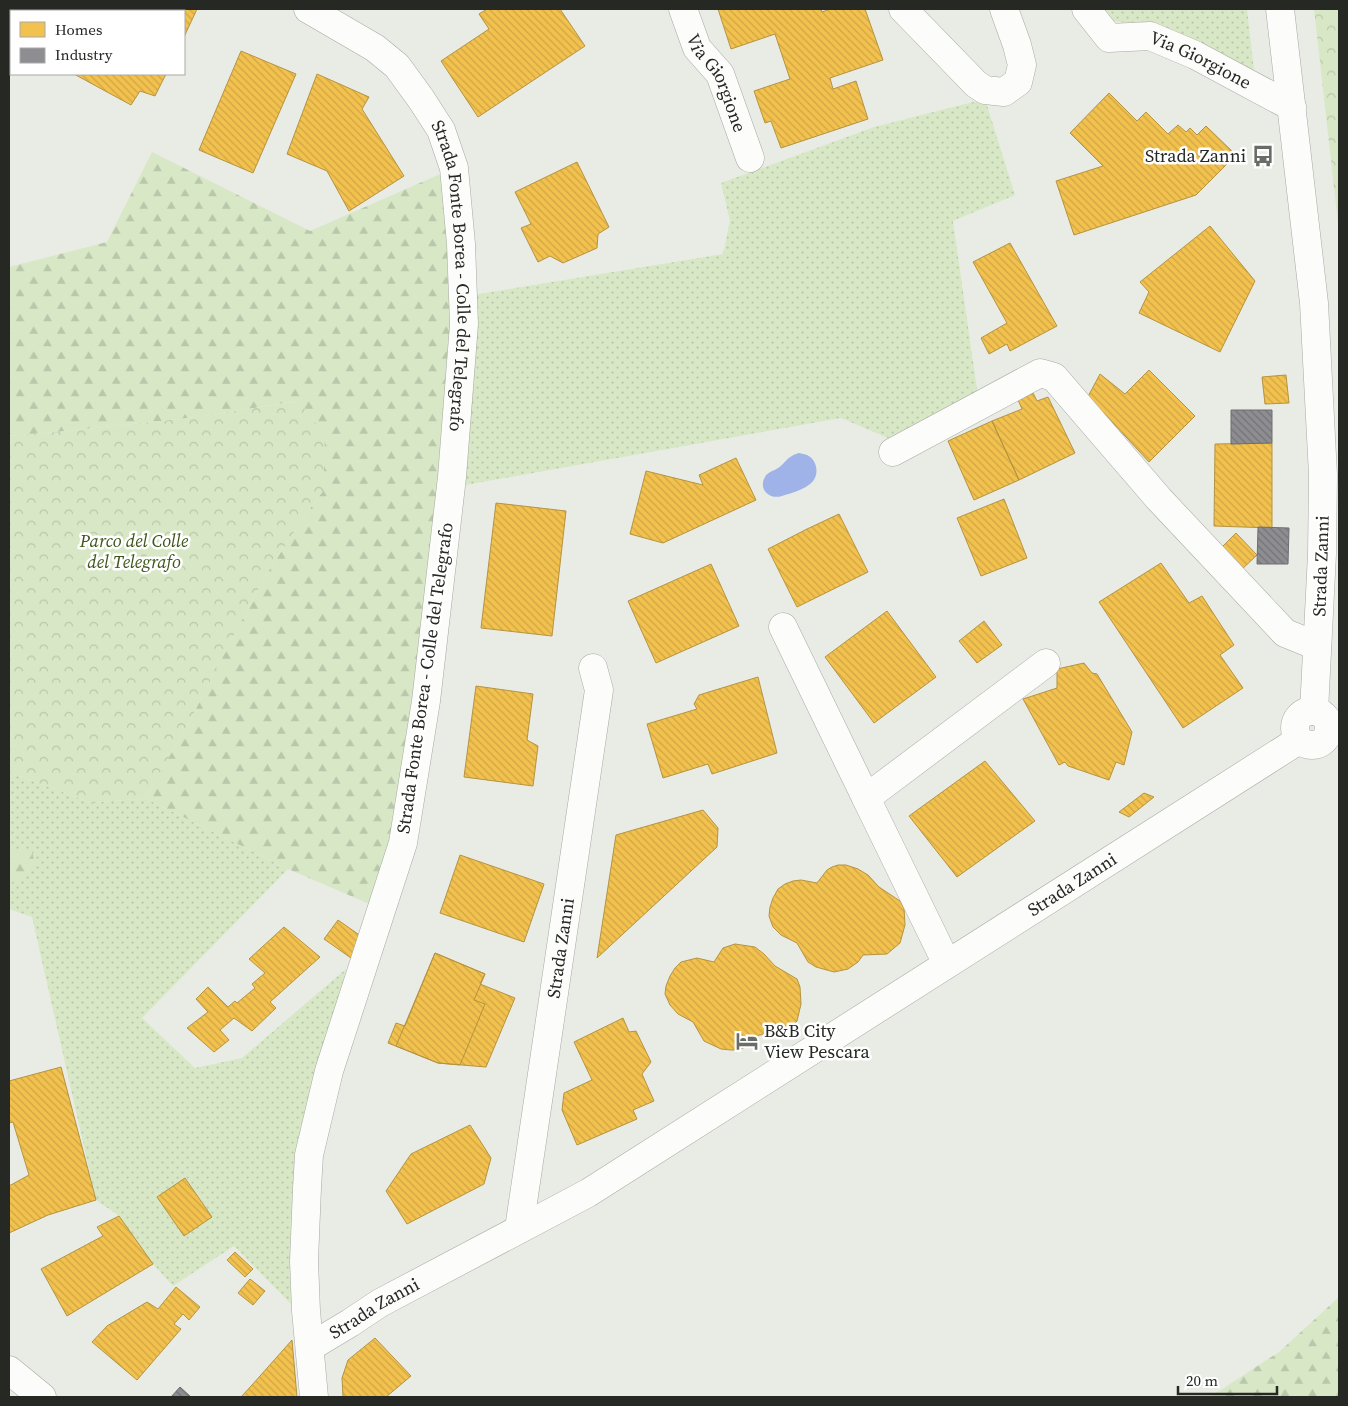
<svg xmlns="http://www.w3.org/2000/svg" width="1348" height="1406" font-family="'Source Serif 4',serif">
<defs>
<pattern id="grass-dots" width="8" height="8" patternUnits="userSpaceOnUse" patternTransform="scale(1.25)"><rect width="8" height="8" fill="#d8e8c6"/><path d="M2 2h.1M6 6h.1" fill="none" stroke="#b9c7aa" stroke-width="1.8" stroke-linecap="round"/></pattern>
<pattern id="forest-firs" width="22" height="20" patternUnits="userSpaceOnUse" patternTransform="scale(1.25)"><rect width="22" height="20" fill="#d8e8c6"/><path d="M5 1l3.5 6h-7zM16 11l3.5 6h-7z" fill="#b9c7aa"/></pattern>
<pattern id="park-crowns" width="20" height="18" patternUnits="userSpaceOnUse" patternTransform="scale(1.25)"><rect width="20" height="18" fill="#d8e8c6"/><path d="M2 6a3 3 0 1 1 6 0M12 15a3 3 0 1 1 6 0" fill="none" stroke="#b9c7aa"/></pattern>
<pattern id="homes-back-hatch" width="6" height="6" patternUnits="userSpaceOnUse" patternTransform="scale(1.25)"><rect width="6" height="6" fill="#f2c14e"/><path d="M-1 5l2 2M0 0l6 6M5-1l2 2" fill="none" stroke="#cfa644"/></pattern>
<pattern id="industry-back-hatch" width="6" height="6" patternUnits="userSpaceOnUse" patternTransform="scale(1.25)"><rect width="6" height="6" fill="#8d8d92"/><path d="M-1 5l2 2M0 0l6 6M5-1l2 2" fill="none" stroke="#737377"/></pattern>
</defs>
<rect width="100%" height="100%" fill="#e9ece4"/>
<path fill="url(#grass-dots)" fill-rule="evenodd" d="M1098 9H1247L1254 70 1179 36 1128 23 1104 20Z
M985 99 1015 195 953 221 978 396 888 438 841 418 460 486 473 295 723 254 730 221 721 183 874 127Z
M9 772 92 803 145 798 288 869 142 1018 195 1068 242 1058 346 969 310 1112 298 1311 234 1246 173 1286 153 1264 119 1216 96 1200 32 917 9 909ZM186 1178 212 1217 184 1236 158 1197Z"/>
<path fill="url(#forest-firs)" d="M152 152 310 231 454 168 452 477 381 909 288 869 145 798 187 726 226 650 264 578 305 515 323 491 324 435 297 401 198 417 57 432 9 436V267L107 242Z
M9 849 32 850 35 867 20 878 9 884Z
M1339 1297V1397H1210L1279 1352Z"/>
<path fill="url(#park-crowns)" d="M1314 9H1339V232Z
M298 401 325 435 323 491 305 515 264 578 226 650 187 726 145 798 92 803 9 772V436L57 432 198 417Z"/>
<path fill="#a0b3e8" d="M799 453C802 454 805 454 807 455 818 460 820 477 810 484 805 489 789 494 782 496 769 500 758 489 765 477 767 472 774 471 778 468 783 465 787 458 792 456 794 454 797 454 799 453Z"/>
<path fill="url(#homes-back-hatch)" stroke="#b59341" d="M108 9H197L184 37V11H107Z
M487 9H560L585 46 478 117 441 61 489 29 479 14Z
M718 9H821L822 12 830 9H865L883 60 830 78 833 89 856 81 868 119 781 148 771 121 765 123 754 91 790 79 775 34 731 49Z
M241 51 296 74 253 173 199 150Z
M74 74H166L155 96 140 91 131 105Z
M317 74 369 97 362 109 404 176 349 211 327 171 287 154Z
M1109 93 1137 121 1146 112 1168 134 1178 125 1186 132 1190 128 1197 135 1206 126 1236 155 1196 195 1074 235 1056 181 1103 166 1070 133Z
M577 162 609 227 598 234 597 248 563 263 550 256 538 262 521 228 531 224 515 192Z
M1210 226 1255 281 1220 352 1139 313 1149 292 1140 282Z
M1010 243 1057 326 1010 351 1007 344 989 354 981 338 1007 323 973 262Z
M1149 370 1195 416 1149 462 1104 413 1098 418 1084 404 1100 374 1125 394Z
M1286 375 1289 403 1265 404 1262 377Z
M1033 393 1037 401 1048 397 1075 453 1019 480 992 421 1022 409 1018 400Z
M992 421 1019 480 974 500 948 441Z
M1272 443V528L1214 526 1215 444Z
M736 458 756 500 663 543 630 534 646 471 703 485 699 475Z
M1004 499 1027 558 981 576 957 518Z
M496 503 566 511 552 636 481 628Z
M839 514 868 572 797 607 768 549 807 529Z
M1236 533 1257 555 1238 573 1217 552Z
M1161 563 1189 603 1202 596 1234 645 1220 655 1243 688 1183 728 1099 602Z
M711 564 739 626 656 663 628 601Z
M887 611 936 677 874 723 825 657Z
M984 621 1002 645 977 663 959 641Z
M1084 663 1092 673 1097 674 1132 732 1124 765 1116 762 1109 780 1068 766 1065 762 1059 765 1023 699 1057 688V669Z
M758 677 777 753 712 774 708 764 663 778 647 724 697 709 694 704 699 695Z
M476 686 533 694 527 740 538 746 533 786 464 777Z
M985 761 1035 821 957 877 909 816Z
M1144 793 1154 797 1129 817 1119 812Z
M703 810 718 828 717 847 597 958 616 835Z
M460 855 544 884 524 942 440 913Z
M838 865H846L858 869 868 875 879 887 900 901 904 908 905 925 900 943 887 954 863 955 858 962 848 969 834 972 816 967 808 962 797 943 781 935 773 927 769 916 770 907 773 898 778 889 785 884 793 881 801 880 817 883 827 870 832 867Z
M338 920 365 939 351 958 324 939Z
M284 927 320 957 270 1002 276 1008 252 1031 234 1018 220 1030 229 1040 214 1052 187 1028 208 1012 196 999 208 987 228 1007 235 1001 237 1003 255 988 252 984 265 973 249 959Z
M735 944 755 947 764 954 775 966 797 979 800 987 801 1004 797 1021 784 1033 759 1035 751 1045 738 1050H731L721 1049 704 1041 693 1022 678 1014 670 1005 665 994 666 986 670 976 675 968 681 962 697 958 714 962 723 948Z
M435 953 485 974 480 984 515 998 486 1067 438 1063 388 1043 396 1023 405 1026Z
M435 953 485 974 474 1000 485 1004 460 1065 438 1063 396 1046Z
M623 1018 629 1032 636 1031 651 1062 642 1074 654 1101 633 1110 637 1119 577 1145 562 1110 564 1093 592 1080 574 1042Z
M61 1067 96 1200 48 1215 9 1233V1186L29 1175 13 1122 9 1123V1081Z
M470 1125 491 1158 484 1184 407 1224 386 1191 411 1154Z
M185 1178 212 1217 184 1236 157 1197Z
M119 1216 153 1264 67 1316 41 1269 103 1236 97 1227Z
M235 1252 253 1269 245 1277 227 1260Z
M250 1279 265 1291 253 1305 238 1293Z
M176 1287 200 1307 189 1320 183 1314 174 1324 181 1329 137 1380 92 1342 107 1326 147 1302 158 1309Z
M375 1338 411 1376 386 1397H343L342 1378 348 1360Z
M292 1340 297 1397H241L252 1385Z"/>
<path fill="url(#industry-back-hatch)" stroke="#6e6f71" d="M1231 410H1272V443L1231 444Z
M1258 527 1289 528 1288 564H1257Z
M180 1387 191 1397H171Z"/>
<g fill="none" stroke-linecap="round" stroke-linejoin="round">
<g stroke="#a7a9a3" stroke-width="29">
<g id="minor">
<path id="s1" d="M308 9 375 48 397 66 421 99 441 130 454 168 461 244 464 324 452 477 426 701 403 843 329 1071 309 1155 307 1188 304 1261 306 1311 314 1397"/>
<path id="s2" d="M683 9 697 48 720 74 750 158"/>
<path d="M903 9 976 84 985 90 1004 92 1018 82 1022 65 1017 45 1004 9"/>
<path id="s3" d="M1086 9 1109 38 1150 36 1195 55 1292 107"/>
<path d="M1280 9 1314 303 1323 475 1322 554 1314 711"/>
<path d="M893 452 1040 373 1054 377 1159 499 1285 633 1317 646"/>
<path d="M783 627 866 798 1046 663"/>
<circle cx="1312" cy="728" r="17"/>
<path d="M866 798 947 964"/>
<path id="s4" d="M519 1229 599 690 593 668"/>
<path id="s5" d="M310 1347 350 1323 380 1303 588 1193 1299 740"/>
<path d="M9 1370 42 1397"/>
</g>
</g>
<use href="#minor" stroke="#fcfcfb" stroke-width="28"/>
</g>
<defs>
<g id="bus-bare" transform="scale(1.725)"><path d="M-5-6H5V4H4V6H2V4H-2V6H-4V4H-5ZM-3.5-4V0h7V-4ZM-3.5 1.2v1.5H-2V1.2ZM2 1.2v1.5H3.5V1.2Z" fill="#6a6d67" stroke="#fff" stroke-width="2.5" paint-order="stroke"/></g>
<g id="hotel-bare" transform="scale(1.725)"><path d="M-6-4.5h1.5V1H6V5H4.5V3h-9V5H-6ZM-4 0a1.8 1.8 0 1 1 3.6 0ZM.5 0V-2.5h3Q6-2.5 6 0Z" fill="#6a6d67" stroke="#fff" stroke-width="2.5" paint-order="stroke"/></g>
</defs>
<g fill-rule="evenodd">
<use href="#bus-bare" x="1263" y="156"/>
<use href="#hotel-bare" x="747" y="1041"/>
</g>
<g text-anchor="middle" stroke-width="5" stroke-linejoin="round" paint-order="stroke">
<g font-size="18" fill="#262823" stroke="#fff">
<text dy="6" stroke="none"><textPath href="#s3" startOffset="134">Via Giorgione</textPath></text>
<text dy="6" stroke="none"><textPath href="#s2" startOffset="82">Via Giorgione</textPath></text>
<text dy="6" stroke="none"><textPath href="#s1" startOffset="331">Strada Fonte Borea - Colle del Telegrafo</textPath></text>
<text transform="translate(1321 566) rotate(-88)" y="6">Strada Zanni</text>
<text transform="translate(425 678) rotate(-82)" y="6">Strada Fonte Borea - Colle del Telegrafo</text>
<text dy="6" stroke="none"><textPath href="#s5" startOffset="892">Strada Zanni</textPath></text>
<text dy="6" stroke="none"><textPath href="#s4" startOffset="284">Strada Zanni</textPath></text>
<text dy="6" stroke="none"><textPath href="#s5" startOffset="75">Strada Zanni</textPath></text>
</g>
<g font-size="18" fill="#262823" stroke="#fff" text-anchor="end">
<text x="1246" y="162">Strada Zanni</text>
<text x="764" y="1037" text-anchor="start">B&amp;B City<tspan x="764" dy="21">View Pescara</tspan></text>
</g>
<g font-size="18" font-style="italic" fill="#3d5519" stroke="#fff">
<text x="134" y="547">Parco del Colle<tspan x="134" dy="21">del Telegrafo</tspan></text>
</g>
</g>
<rect width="1348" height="1406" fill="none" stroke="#262823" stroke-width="20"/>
<rect x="10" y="10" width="175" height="65" fill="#ffffff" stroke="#a8a9a7"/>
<rect x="20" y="22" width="25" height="15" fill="#f2c14e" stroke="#a8a9a7"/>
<text x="55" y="35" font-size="15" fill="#262823">Homes</text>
<rect x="20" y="48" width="25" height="15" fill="#8d8d92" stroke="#a8a9a7"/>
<text x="55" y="60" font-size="15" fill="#262823">Industry</text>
<path d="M1178 1386v8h99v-8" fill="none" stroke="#262823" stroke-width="2.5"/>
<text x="1186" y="1386" font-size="15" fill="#262823" stroke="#ffffff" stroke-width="4" paint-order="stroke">20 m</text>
</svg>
